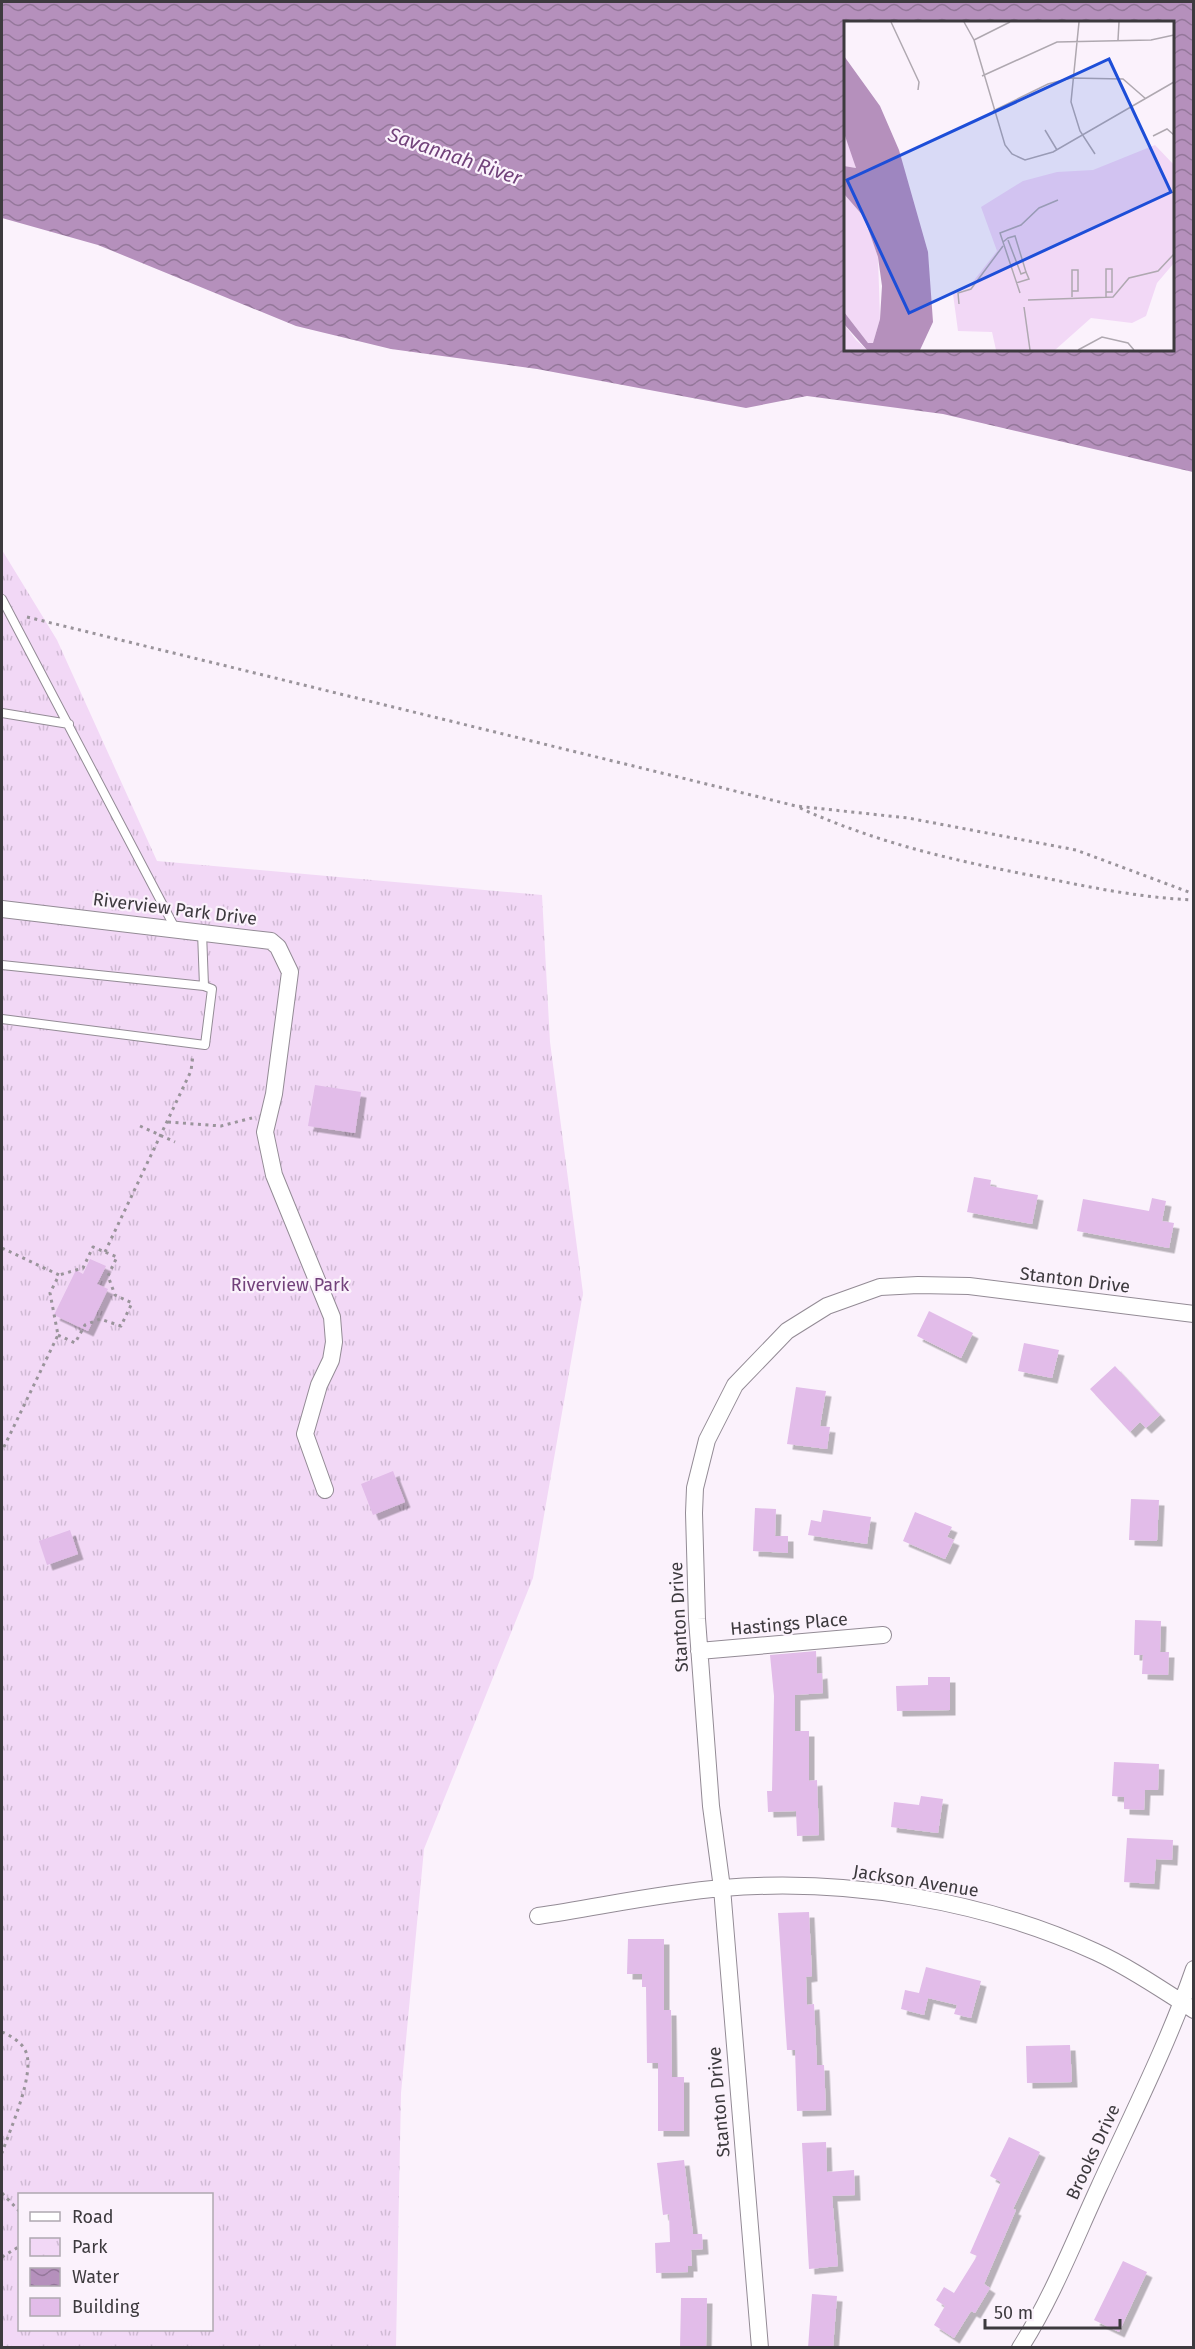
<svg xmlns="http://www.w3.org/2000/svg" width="1195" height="2349" font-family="'Fira Sans',sans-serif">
<defs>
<pattern id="park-tufts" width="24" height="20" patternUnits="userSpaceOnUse" patternTransform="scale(1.5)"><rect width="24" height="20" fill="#f2d8f6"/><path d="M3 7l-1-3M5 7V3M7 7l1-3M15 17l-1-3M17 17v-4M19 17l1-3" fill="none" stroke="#d0bad4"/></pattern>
<pattern id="water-waves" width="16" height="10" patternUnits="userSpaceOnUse" patternTransform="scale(1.5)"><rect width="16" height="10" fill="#b590bc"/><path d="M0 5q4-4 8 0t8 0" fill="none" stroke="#94779a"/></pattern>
<filter id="shadow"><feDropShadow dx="5.5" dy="5.5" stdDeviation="0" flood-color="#0004"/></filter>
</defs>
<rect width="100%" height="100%" fill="#fbf2fc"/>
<path fill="url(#park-tufts)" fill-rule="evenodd" d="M2 550 57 640 157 861 542 895 550 1042 583 1293 533 1578 424 1849 401 2093 396 2347H2ZM20 2194H212V2330H20Z"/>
<path fill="url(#water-waves)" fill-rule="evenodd" d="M2 2H1193V472L943 414 807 396 746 408 537 369 391 349 296 326 98 245 2 218ZM846 22H1172V350H846Z"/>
<path fill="#e2bce9" filter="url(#shadow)" d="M315 1085 361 1092 355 1133 308 1126Z
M974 1177 991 1180 990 1186 1038 1195 1032 1224 967 1212Z
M1152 1198 1166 1201 1162 1221 1174 1223 1169 1248 1077 1231 1083 1199 1149 1211Z
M90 1259 106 1266 97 1284 108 1289 88 1331 54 1315 76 1270 83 1274Z
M929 1311 973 1333 961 1358 917 1336Z
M1024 1343 1059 1350 1052 1378 1018 1371Z
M1115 1366 1160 1415 1146 1428 1140 1422 1130 1432 1090 1389Z
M796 1387 826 1391 820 1426 830 1427 827 1449 787 1444Z
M393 1471 405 1502 373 1515 361 1484Z
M1131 1499 1159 1500 1157 1541 1129 1540Z
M755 1508 776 1509 775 1536H788V1553L753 1551Z
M823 1510 871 1517 867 1544 808 1535 811 1520 821 1522Z
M915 1512 952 1527 947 1537 954 1540 945 1559 903 1541Z
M70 1530 78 1554 47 1565 39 1541Z
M1135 1620 1161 1621 1160 1652H1169L1168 1675 1142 1674 1143 1655H1134Z
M816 1651 817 1674 822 1673 823 1693 795 1695V1731H809V1781L817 1780 819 1835 797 1836 796 1811 768 1812 767 1791H772L774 1696 770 1655Z
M928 1677H950V1710L897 1711 896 1686 928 1685Z
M1114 1762 1159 1764 1158 1790H1145L1144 1810 1124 1809V1797L1112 1796Z
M921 1796 943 1799 938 1833 891 1827 894 1802 919 1805Z
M1127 1838 1173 1840 1172 1860 1156 1859 1154 1884 1124 1882Z
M809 1912 812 1976 806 1977 807 2005 814 2004 817 2065H824L826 2110 797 2111 795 2050H787L778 1913Z
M628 1939H664V2010H671L672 2077H684V2131H658V2063H647L646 1987H642V1974H627Z
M926 1967 981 1981 971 2018 954 2014 957 2005 928 1998 924 2015 901 2009 905 1990 919 1993Z
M1070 2045 1072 2082 1027 2083 1026 2046Z
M1009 2137 1040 2152 1013 2209 1016 2210 984 2284 990 2288 975 2313 971 2311 954 2338 934 2325 945 2306 936 2300 944 2287 954 2293 977 2256 970 2253 1001 2182 990 2176Z
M826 2142 827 2172 854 2170 855 2195 832 2196 838 2266 809 2269 802 2143Z
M684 2160 693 2234H702L703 2249 691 2250 692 2266H688V2272L656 2273 655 2243 670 2242 669 2214 663 2215 657 2163Z
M1123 2261 1147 2272 1119 2332 1094 2320Z
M812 2294 837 2296 833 2348H808Z
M681 2298H707L706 2348H680Z"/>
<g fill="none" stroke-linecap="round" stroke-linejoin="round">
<g stroke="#938b95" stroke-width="10">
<path id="service" d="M2 599 175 928
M2 713 69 724
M202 932 204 986
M2 965 204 986 212 989 205 1045 2 1019"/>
</g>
<g stroke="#938b95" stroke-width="18">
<path id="minor" d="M2 909 271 941 278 947 290 972 274 1094 265 1132 274 1175 332 1317 334 1342 331 1360 319 1385 305 1434 325 1490
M699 1651 883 1635
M538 1916C599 1907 661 1893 723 1888 846 1878 983 1900 1096 1952 1131 1968 1162 1990 1194 2010
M760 2348 722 1888 711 1806 697 1619 694 1513 695 1488 707 1440 735 1385 787 1331 827 1306 880 1287 918 1285 969 1286 1194 1314
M1020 2348C1052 2298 1074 2241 1099 2187 1132 2115 1168 2044 1194 1969"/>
</g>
<path stroke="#9a949b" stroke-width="3" stroke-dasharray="3 4.5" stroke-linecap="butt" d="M27 617 796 806 908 818 1076 850 1194 894
M800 808C879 844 960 862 1045 878 1094 888 1143 898 1194 900
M168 1122 221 1126 252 1118
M140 1126 175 1142
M2 1248 59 1275 50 1293 58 1335 2 1451
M105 1252 191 1071 193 1055
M58 1335 75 1343 85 1325 100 1319 121 1326 132 1303 115 1295 108 1276 117 1257 93 1247 83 1268 59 1275
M2 2032C11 2036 22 2042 26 2052 35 2075 10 2129 2 2153
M2 2193 20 2212
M2 2257 20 2246"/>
<use href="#service" stroke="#fff" stroke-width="8"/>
<use href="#minor" stroke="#fff" stroke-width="16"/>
</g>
<g text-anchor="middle" stroke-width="4.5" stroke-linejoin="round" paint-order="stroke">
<g font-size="18" fill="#3d3a3e" stroke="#fbf2fc">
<text transform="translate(175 909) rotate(7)" y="6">Riverview Park Drive</text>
<text transform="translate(1075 1280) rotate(7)" y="6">Stanton Drive</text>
<text transform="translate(679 1617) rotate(-93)" y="6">Stanton Drive</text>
<text transform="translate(789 1624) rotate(-5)" y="6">Hastings Place</text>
<text transform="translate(916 1881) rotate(9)" y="6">Jackson Avenue</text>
<text transform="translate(719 2102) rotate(-95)" y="6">Stanton Drive</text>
<text transform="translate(1093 2152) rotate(-65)" y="6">Brooks Drive</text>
</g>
<g font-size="18" fill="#72427b" stroke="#fbf2fc">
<text x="290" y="1291">Riverview Park</text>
</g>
<g font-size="20" font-style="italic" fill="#71427a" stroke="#fbf2fc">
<text transform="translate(455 156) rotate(19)" y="7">Savannah River</text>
</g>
</g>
<g transform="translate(844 21)">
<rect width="330" height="330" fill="#fbf2fc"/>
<path d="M0 112 4 117 12 147 0 145ZM0 173 20 196 34 236 36 298 29 322H24L0 291ZM0 303 12 319 23 329H0Z" fill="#f2d8f6"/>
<path d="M311 124 330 144V242L313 262 302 295 288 302 247 297 211 329H152L148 311 114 310 109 273 124 267 153 230 137 186 179 160 213 151 249 149Z" fill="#f2d8f6"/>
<path d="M0 35 36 85 55 129 84 231 89 301 76 329H23L0 303V291L24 322H29L36 298 38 265 34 236 20 196 0 173V145L12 147 0 112Z" fill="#b590bc"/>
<path fill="none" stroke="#afa8b0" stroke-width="1.5" d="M47 1 75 61 74 69M120 1 130 19 161 124 168 133 181 139 209 131 330 61M235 1 227 81 236 110 251 133M130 19 166 1M274 19 275 1M138 55 213 21 307 19 330 14M149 90 204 63 227 57 279 58 302 78M201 109 213 129M309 115 323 108 330 114M159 221 164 217 171 215 182 251 177 253 164 219M172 262 185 258 182 251M228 270H234V249H228V276M262 271H268V248H262V276M176 272 156 212 177 204 195 187 214 179M184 279 269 276 285 257 314 250 330 233M115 283 114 272 127 268 159 225M180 286 186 329M234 329 258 316 284 322 290 329"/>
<path fill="#1d4ed8" fill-opacity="0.15" stroke="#1d4ed8" stroke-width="3" d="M265 38 327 171 65 292 3 159Z"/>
<rect width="330" height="330" fill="none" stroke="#3d3a3e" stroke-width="3"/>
</g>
<rect width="1195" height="2349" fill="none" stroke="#3d3a3e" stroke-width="6"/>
<rect x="18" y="2193" width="195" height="138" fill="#fbf2fc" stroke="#afa8b0" stroke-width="1.5"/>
<rect x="30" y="2212" width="30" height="9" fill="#ffffff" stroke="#afa8b0" stroke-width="1.5"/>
<text x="72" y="2223" font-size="18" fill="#3d3a3e">Road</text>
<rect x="30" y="2238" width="30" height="18" fill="url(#park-tufts)" stroke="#afa8b0" stroke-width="1.5"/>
<text x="72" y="2253" font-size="18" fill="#3d3a3e">Park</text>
<rect x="30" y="2268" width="30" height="18" fill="url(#water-waves)" stroke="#afa8b0" stroke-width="1.5"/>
<text x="72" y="2283" font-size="18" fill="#3d3a3e">Water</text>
<rect x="30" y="2298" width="30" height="18" fill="#e2bce9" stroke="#afa8b0" stroke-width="1.5"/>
<text x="72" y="2313" font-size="18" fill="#3d3a3e">Building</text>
<path d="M985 2319v9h135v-9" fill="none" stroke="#3d3a3e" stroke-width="3"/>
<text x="994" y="2319" font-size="18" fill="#3d3a3e" stroke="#fbf2fc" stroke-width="4.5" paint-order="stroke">50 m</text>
</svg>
